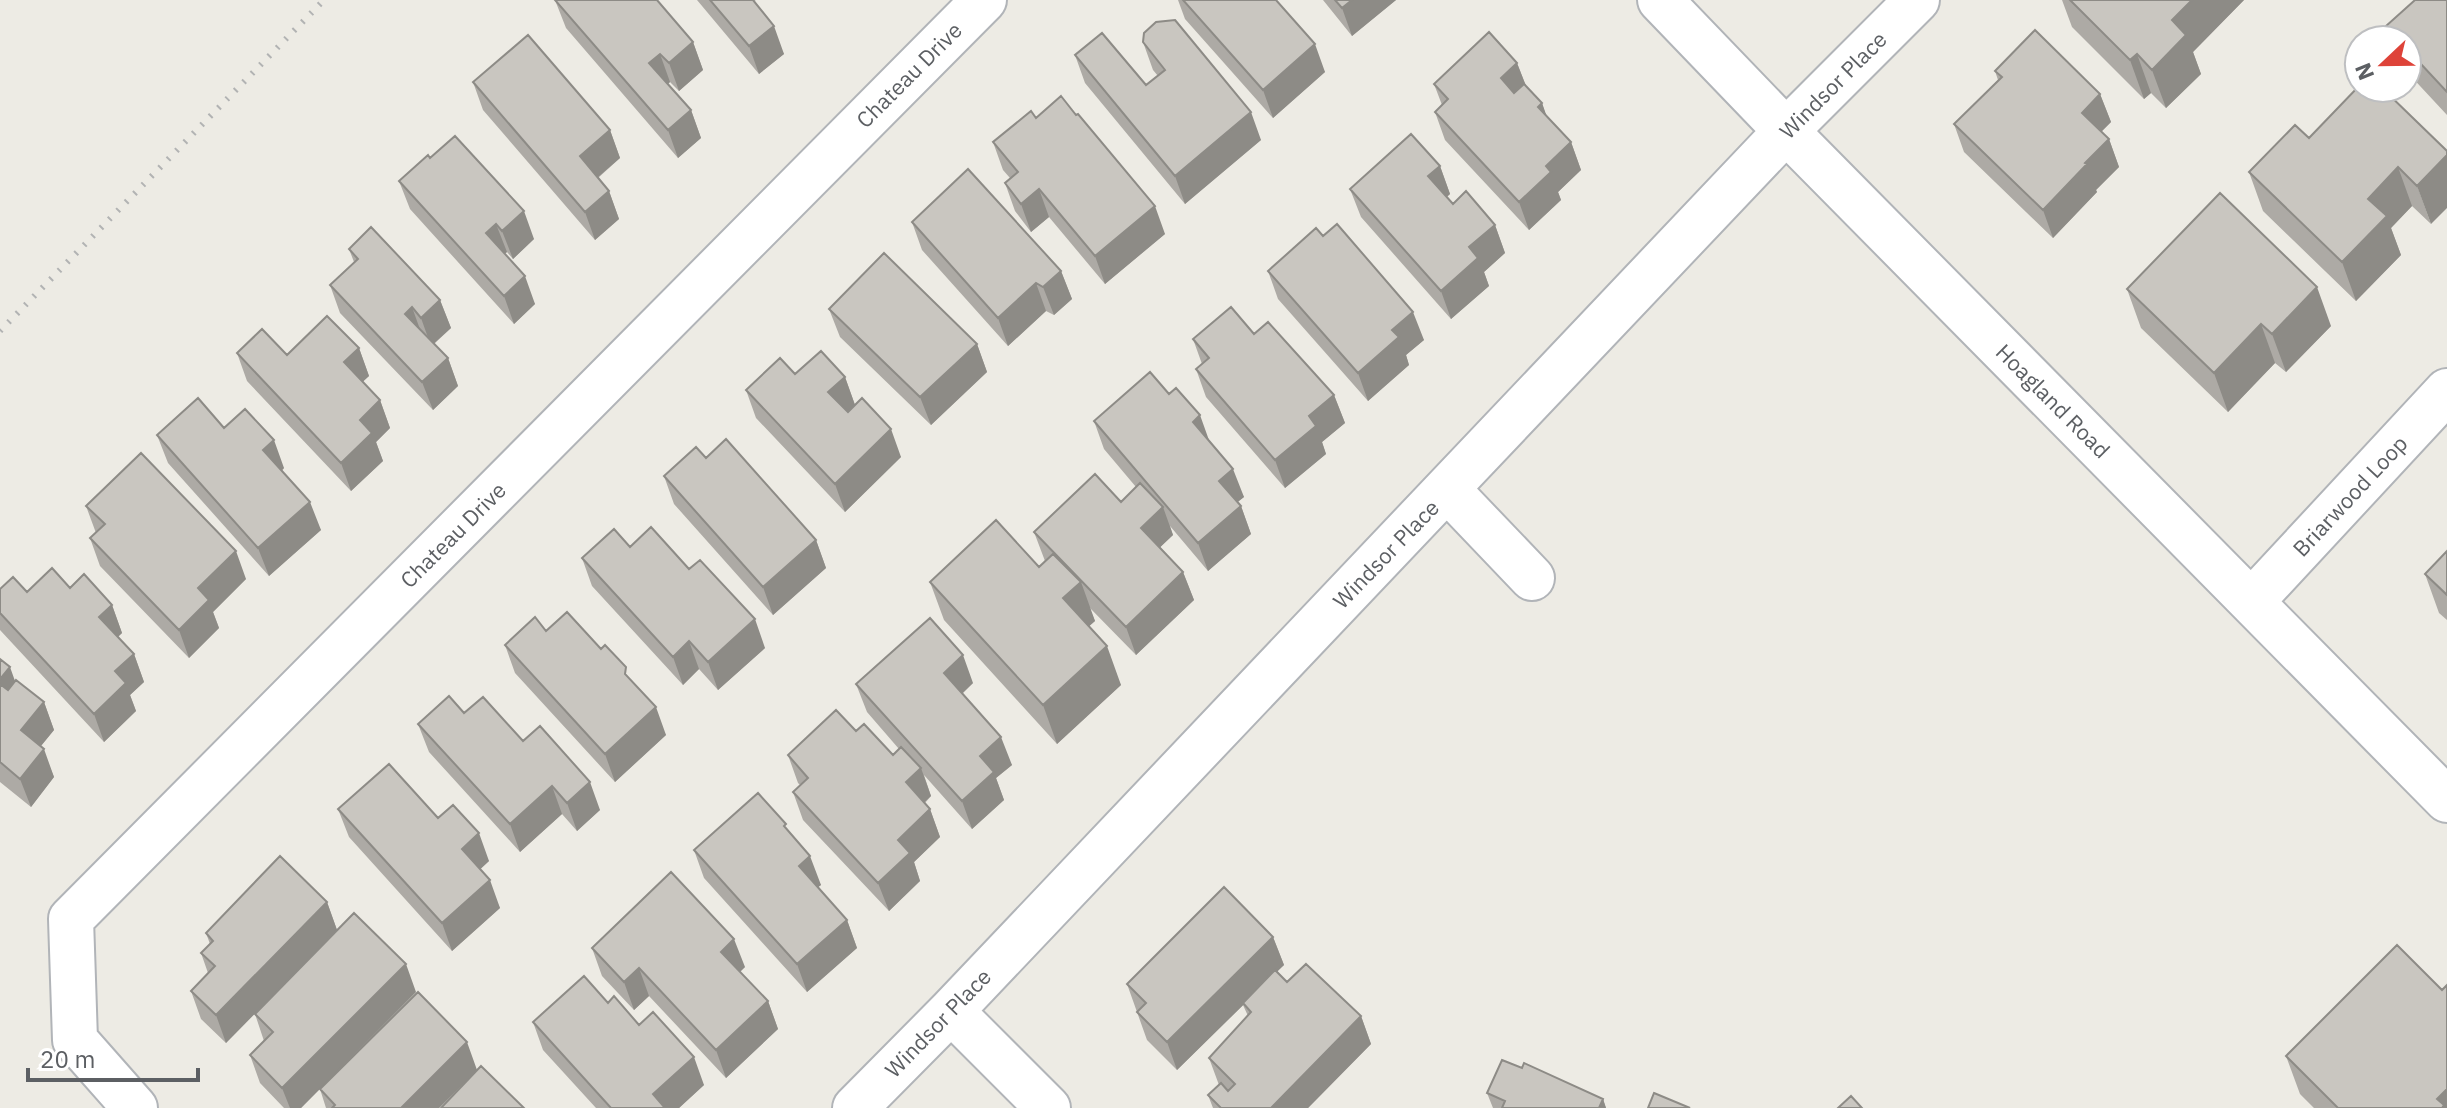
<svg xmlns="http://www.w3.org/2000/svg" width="2447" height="1108" font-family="'IBM Plex Sans',sans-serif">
<rect width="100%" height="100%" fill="#edebe4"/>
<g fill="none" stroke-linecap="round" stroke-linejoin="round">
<g stroke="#b1b4b8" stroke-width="48">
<path id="minor" d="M1660 0 1786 131 2447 800
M1447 489 1532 578
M2252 601 2447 391
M951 1011 1048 1108
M135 1108 75 1040 71 919 984 0
M855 1108 951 1011 1786 131 1917 0"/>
</g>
<use href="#minor" stroke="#fff" stroke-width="44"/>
<path stroke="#b2b3b3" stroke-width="6" stroke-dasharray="2 10" stroke-linecap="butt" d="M0 331 324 0"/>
</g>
<path fill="#adaaa5" d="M555 0 693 42 703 70 679 91 670 82 668 84 691 110 701 138 678 158 566 28Z
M697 0H756L754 1 784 54 759 74Z
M1178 0H1276L1325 72 1273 118 1185 19Z
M1323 0H1396L1352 36Z
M2062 0H2244L2193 52 2201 74 2166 108 2151 93 2144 99 2072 27Z
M2447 0V115L2407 72V40H2391L2386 26Z
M1143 42 1261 140 1185 204 1085 83 1075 55 1146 85 1158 76 1153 70Z
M1517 63 1526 86 1542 103 1546 116 1571 142 1581 170 1558 192 1561 200 1529 230 1445 140 1435 112 1442 105 1434 84Z
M1995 71 2100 94 2111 122 2101 132 2109 139 2119 167 2096 190 2097 192 2053 238 1964 152 1954 124 1998 80Z
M473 82 610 130 620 158 598 178 609 191 619 219 595 240 483 110Z
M2382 88 2431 224 2412 206 2391 228 2401 255 2356 301 2263 211 2249 172 2309 138Z
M1036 118 1165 234 1105 284 1049 217 1031 232 1015 211 1005 183 1010 178 1003 170 993 142Z
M430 158 534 239 513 259 507 252 504 254 535 304 514 324 410 209 399 181Z
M1440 166 1450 194 1447 197 1453 204 1495 225 1505 253 1484 272 1489 286 1451 319 1361 217 1350 189Z
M912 222 1061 271 1072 299 1054 315 1046 311 1008 346 922 250Z
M1323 236 1424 340 1406 355 1409 365 1368 401 1278 299 1268 271Z
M349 249 440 300 451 328 434 344 448 358 458 386 433 410 340 313 330 285 354 262Z
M2127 289 2331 326 2286 372 2275 363 2228 412 2141 328Z
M829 309 977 344 987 372 931 425 840 337Z
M1254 334 1334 395 1345 423 1322 442 1326 454 1285 488 1206 397 1196 369 1202 364 1193 339Z
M359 348 369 376 362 382 380 400 390 428 376 442 383 461 351 491 247 381 237 353 287 355Z
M795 374 845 377 855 405 901 457 845 512 756 418 746 390Z
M1094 421 1209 440 1244 497 1237 502 1241 506 1251 534 1208 571 1170 526 1173 535 1160 547 1183 572 1194 600 1136 655 1089 607 1095 621 1089 626 1121 685 1057 744 944 620 930 582 1039 567 1045 561 1034 532 1121 502 1136 487 1104 449Z
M224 428 284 468 282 471 321 530 269 576 168 463 157 435Z
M706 458 816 540 826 568 773 615 674 504 664 476Z
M86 506 246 579 213 612 219 628 189 658 100 566 90 538 96 533Z
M630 547 689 569 765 648 718 690 699 669 683 685 592 586 582 558Z
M2447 551V620L2439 613 2425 574Z
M70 588 112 605 122 633 118 637 134 654 144 682 130 695 136 711 104 742 0 630V589L27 592Z
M546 631 601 649 630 679 666 735 615 782 515 673 505 645Z
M0 659 15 681 44 702 54 730 41 746 54 777 31 807 0 782Z
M973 683 962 694 1012 765 996 778 1004 800 972 829 924 775 931 796 925 803 930 809 940 837 914 862 920 881 889 911 803 820 793 792 800 785 798 783 788 755 856 731 893 755 899 749 867 712 856 684Z
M464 713 523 741 600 810 577 831 562 814 520 852 429 752 418 724Z
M338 809 438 818 489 861 480 869 500 908 452 951 349 837Z
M789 832 821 885 818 887 847 920 857 948 807 992 704 878 694 850Z
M327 902 337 930 226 1043 201 1019 191 991 208 973 201 953 210 944 206 933Z
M1273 937 1284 965 1277 971 1287 982 1361 1016 1371 1044 1308 1108H1213L1208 1095 1219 1085 1209 1058 1248 1016 1243 1005 1177 1070 1147 1040 1127 984Z
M592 948 745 967 740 972 768 1001 778 1029 726 1078 649 996 634 1010 602 976Z
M2442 990 2447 1108H2314L2300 1094 2286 1056Z
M416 992 301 1108H284L260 1083 250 1055 264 1041 255 1014Z
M608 1003 639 1025 704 1085 679 1108H596L543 1050 533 1022Z
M1522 1068 1603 1099 1606 1108H1493L1487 1093Z
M470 1078 439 1108H326L320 1089Z"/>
<path fill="#8d8b86" d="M1352 0H1396L1352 36 1342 8Z
M2192 0H2244L2193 52 2201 74 2166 108 2152 70 2172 20Z
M774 26 784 54 759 74 749 46Z
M693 42 703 70 679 91 669 63Z
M1315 44 1325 72 1273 118 1263 90Z
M660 54 670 82 660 91 649 63Z
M2137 54 2151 93 2144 99 2130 60Z
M1517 63 1528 91 1511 106 1501 78Z
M2100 94 2111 122 2092 141 2082 113Z
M1542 103 1552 131 1538 107Z
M691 110 701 138 678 158 668 130Z
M1251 112 1261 140 1185 204 1175 176Z
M610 130 620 158 590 184 580 156Z
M2109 139 2119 167 2096 190 2097 192 2053 238 2043 210 2085 163Z
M1571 142 1581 170 1558 192 1561 200 1529 230 1519 202 1546 166Z
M2447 155V208L2431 224 2417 186Z
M1440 166 1450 194 1438 204 1428 176Z
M2398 167 2412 206 2391 228 2401 255 2356 301 2342 262 2368 199Z
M1039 189 1049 217 1031 232 1021 204Z
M609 191 619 219 595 240 585 212Z
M1155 206 1165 234 1105 284 1095 256Z
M524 211 534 239 513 259 502 231Z
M496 224 507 252 496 261 486 233Z
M1495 225 1505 253 1484 272 1489 286 1451 319 1441 291 1469 247Z
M1061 271 1072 299 1054 315 1043 287Z
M525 276 535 304 514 324 504 296Z
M1036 283 1046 311 1008 346 998 318Z
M2317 287 2331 326 2286 372 2272 334Z
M440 300 451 328 431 346 421 318Z
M412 307 422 335 405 314Z
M1413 312 1424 340 1406 355 1409 365 1368 401 1358 373 1392 330Z
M2261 324 2275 363 2228 412 2214 373Z
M977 344 987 372 931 425 920 397Z
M359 348 369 376 354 390 344 362Z
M448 358 458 386 433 410 422 382Z
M845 377 855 405 838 420 828 392Z
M1334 395 1345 423 1322 442 1326 454 1285 488 1275 460 1309 416Z
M380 400 390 428 376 442 383 461 351 491 341 463 360 420Z
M1200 415 1210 443 1193 422Z
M891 429 901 457 845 512 835 484Z
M274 440 284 468 273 478 263 450Z
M1233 469 1244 497 1229 509 1219 481Z
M310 502 321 530 269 576 258 548Z
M1241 506 1251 534 1208 571 1198 543Z
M1163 507 1173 535 1151 556 1141 528Z
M816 540 826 568 773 615 763 587Z
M236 551 246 579 213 612 219 628 189 658 179 630 198 588Z
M1183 572 1194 600 1136 655 1126 627Z
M1081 582 1095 621 1077 637 1063 598Z
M112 605 122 633 109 645 99 617Z
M755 619 765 648 718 690 708 662Z
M689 641 699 669 683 685 673 657Z
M1107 646 1121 685 1057 744 1043 705Z
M134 654 144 682 130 695 136 711 104 742 94 714 115 671Z
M963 655 973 683 954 701 944 673Z
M10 667 20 695 0 689V679Z
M44 702 54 730 31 758 21 730Z
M656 707 666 735 615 782 605 754Z
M1001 737 1012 765 996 778 1004 800 972 829 962 801 980 756Z
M44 749 54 777 31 807 20 779Z
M921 768 931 796 916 810 906 782Z
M590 782 600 810 577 831 567 803Z
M552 786 562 814 520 852 510 824Z
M930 809 940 837 914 862 920 881 889 911 878 883 898 840Z
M479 833 489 861 472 877 462 849Z
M810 856 821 885 809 894 799 866Z
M490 880 500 908 452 951 442 923Z
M327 902 337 930 226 1043 216 1015Z
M847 920 857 948 807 992 797 964Z
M1273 937 1284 965 1177 1070 1167 1042Z
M734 939 745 967 731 980 721 952Z
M406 964 416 992 301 1108H290L282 1088Z
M639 968 649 996 634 1010 624 982Z
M768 1001 778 1029 726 1078 716 1050Z
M1361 1016 1371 1044 1308 1108H1271Z
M467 1042 477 1070 439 1108H401Z
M694 1057 704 1085 679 1108H658L653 1094Z
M2447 1089V1108H2441L2437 1099Z
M1603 1099 1606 1108H1599Z"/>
<path fill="#c9c6c0" stroke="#8d8b86" stroke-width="2" d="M555 0H657L693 42 669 63 660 54 649 63 691 110 668 130Z
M710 0H753L774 26 749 46Z
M1183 0H1276L1315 44 1263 90Z
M1335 0H1352L1342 8Z
M2070 0H2192L2172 20 2186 35 2152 70 2137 54 2130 60Z
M2415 0H2447V92L2407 49V40H2399L2386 26Z
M1175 20 1251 112 1175 176 1075 55 1102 33 1146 85 1165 70 1143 42 1144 33 1156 22Z
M2035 30 2100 94 2082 113 2109 139 2085 163 2087 164 2043 210 1954 124 2002 77 1995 71Z
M1489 32 1517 63 1501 78 1514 93 1524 84 1542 103 1538 107 1571 142 1546 166 1551 172 1519 202 1435 112 1448 99 1434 84Z
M528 35 610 130 580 156 609 191 585 212 473 82Z
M2359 86V88H2382L2447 151V155L2417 186 2398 167 2368 199 2387 216 2342 262 2249 172 2295 125 2309 138Z
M1061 96 1076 115 1078 114 1155 206 1095 256 1039 189 1021 204 1005 183 1018 172 993 142 1031 111 1036 118Z
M1411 134 1440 166 1428 176 1453 204 1466 191 1495 225 1469 247 1478 258 1441 291 1350 189Z
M455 136 524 211 502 231 496 224 486 233 525 276 504 296 399 181 428 155 430 158Z
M968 169 1061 271 1043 287 1036 283 998 318 912 222Z
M2220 193 2317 287 2272 334 2261 324 2214 373 2127 289Z
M1337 224 1413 312 1392 330 1399 337 1358 373 1268 271 1316 228 1323 236Z
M371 227 440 300 421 318 412 307 405 314 448 358 422 382 330 285 358 259 349 249Z
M884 253 977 344 920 397 829 309Z
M1231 307 1254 334 1268 322 1334 395 1309 416 1316 426 1275 460 1196 369 1209 358 1193 339Z
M327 316 359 348 344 362 380 400 360 420 372 433 341 463 237 353 262 329 287 355Z
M821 351 845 377 828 392 848 412 862 398 891 429 835 484 746 390 780 358 795 374Z
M1150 372 1169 394 1176 388 1200 415 1193 422 1233 469 1219 481 1241 506 1198 543 1094 421Z
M198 398 224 428 245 409 274 440 263 450 310 502 258 548 157 435Z
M726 439 816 540 763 587 664 476 696 447 706 458Z
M141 453 236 551 198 588 209 600 179 630 90 538 105 524 86 506Z
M1095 474 1121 502 1140 483 1163 507 1141 528 1183 572 1126 627 1034 532Z
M996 520 1039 567 1053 554 1081 582 1063 598 1107 646 1043 705 930 582Z
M651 527 689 569 700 560 755 619 708 662 689 641 673 657 582 558 614 529 630 547Z
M2447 551V595L2425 574Z
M52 568 70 588 84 574 112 605 99 617 134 654 115 671 126 683 94 714 0 613V589L13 577 27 592Z
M567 612 601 649 605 645 626 667 625 674 656 707 605 754 505 645 535 617 546 631Z
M930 618 963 655 944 673 1001 737 980 756 994 772 962 801 856 684Z
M0 659 10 667 0 679Z
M16 680 44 702 21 730 44 749 20 779 0 762V684L8 690Z
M449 696 464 713 483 697 523 741 540 726 590 782 567 803 552 786 510 824 418 724Z
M836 710 856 731 864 724 893 755 901 747 921 768 906 782 930 809 898 840 910 853 878 883 793 792 808 778 788 755Z
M389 764 438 818 453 805 479 833 462 849 490 880 442 923 338 809Z
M758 793 786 824 784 826 810 856 799 866 847 920 797 964 694 850Z
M280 856 327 902 216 1015 191 991 215 966 201 953 213 941 206 933Z
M671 872 734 939 721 952 768 1001 716 1050 639 968 624 982 592 948Z
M1224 887 1273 937 1167 1042 1137 1012 1146 1003 1127 984Z
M354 913 406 964 282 1088 250 1055 273 1032 255 1014Z
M2397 945 2442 990 2447 985V1089L2437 1099 2444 1105 2442 1108H2338L2286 1056Z
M1306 964 1361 1016 1271 1108H1221L1208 1095 1221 1083 1228 1091 1235 1084 1209 1058 1251 1012 1243 1003 1275 970 1287 982Z
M584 976 608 1003 614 996 639 1025 653 1012 694 1057 653 1094 665 1108H611L533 1022Z
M418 992 467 1042 401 1108H332L335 1105 320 1089Z
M1502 1060 1522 1068 1524 1063 1603 1099 1599 1108H1502L1505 1101 1487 1093Z
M481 1066 524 1108H441Z
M1654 1093 1690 1108H1648Z
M1851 1096 1862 1108H1838Z"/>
<g text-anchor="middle" stroke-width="8" stroke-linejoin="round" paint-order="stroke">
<g font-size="22" fill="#5c5f63" stroke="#fff">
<text transform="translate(909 75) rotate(-45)" y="8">Chateau Drive</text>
<text transform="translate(1833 85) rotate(-45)" y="8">Windsor Place</text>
<text transform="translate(2053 401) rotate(45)" y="8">Hoagland Road</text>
<text transform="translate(2350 496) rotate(-47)" y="8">Briarwood Loop</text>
<text transform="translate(453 535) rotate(-45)" y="8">Chateau Drive</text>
<text transform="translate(1386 554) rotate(-46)" y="8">Windsor Place</text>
<text transform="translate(938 1023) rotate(-46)" y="8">Windsor Place</text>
</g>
</g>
<g transform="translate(2383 64) rotate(248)"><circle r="38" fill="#ffffff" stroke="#bebfc1" stroke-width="2"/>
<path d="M0-6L14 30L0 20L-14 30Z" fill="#de4339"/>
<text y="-12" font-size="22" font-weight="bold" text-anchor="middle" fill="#5c5f63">N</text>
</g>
<path d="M28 1068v12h170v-12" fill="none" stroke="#5c5f63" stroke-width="4"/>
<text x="40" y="1068" font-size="24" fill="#5c5f63" stroke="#ffffff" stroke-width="6" paint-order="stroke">20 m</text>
</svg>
